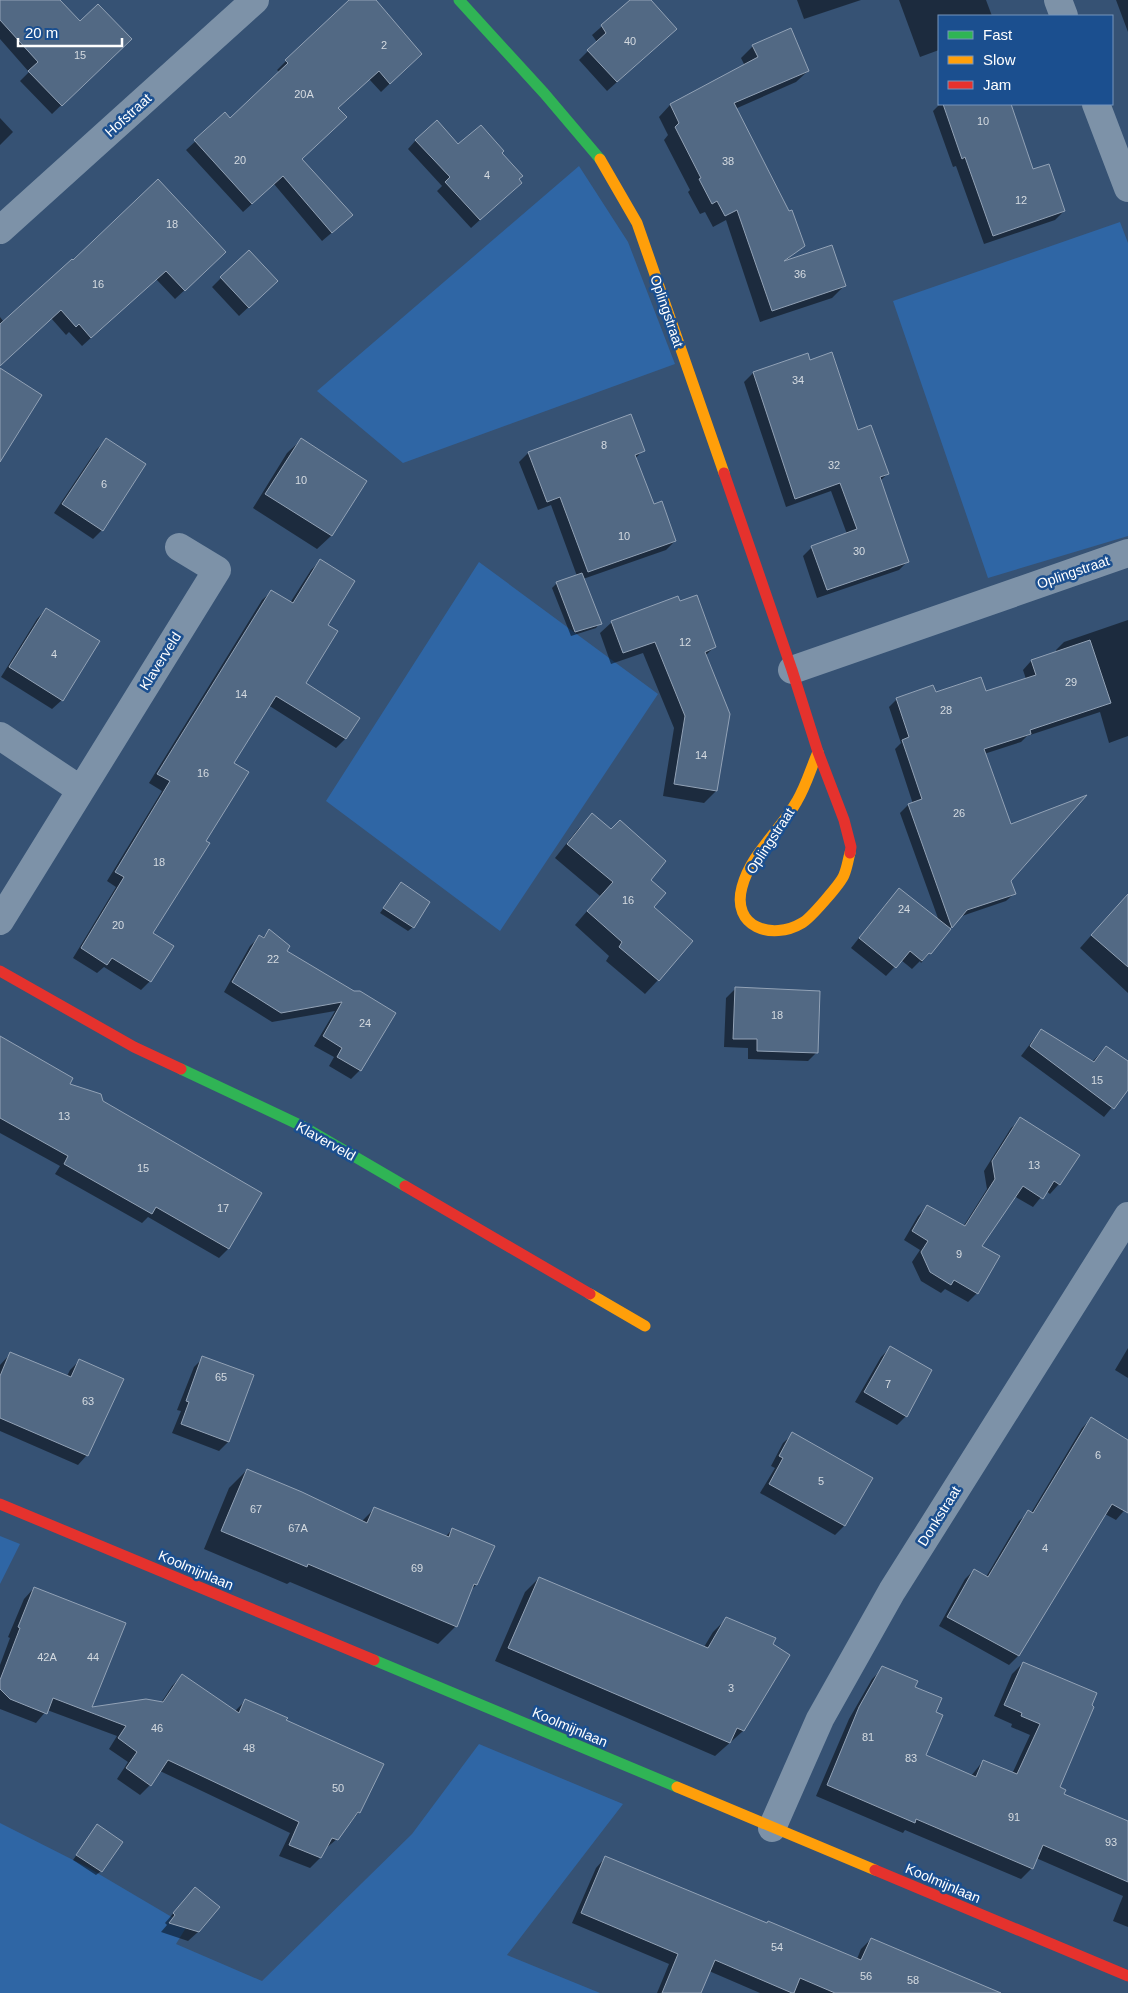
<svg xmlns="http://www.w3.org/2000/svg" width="1128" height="1993" font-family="Helvetica,sans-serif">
<rect width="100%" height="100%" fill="#365274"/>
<path fill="#2f66a5" d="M579 166 628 242 675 364 403 463 317 391Z
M1120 222 1128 243V536L988 578 893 301Z
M479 562 658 694 500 931 326 801Z
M0 1536 20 1544 0 1584Z
M479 1744 623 1804 507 1955 600 1993H0V1823L87 1867 187 1926 176 1944 262 1981 412 1834Z"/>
<path fill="#0007" d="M0 0H59L80 23 130 39 52 114 20 81 29 72 0 39Z
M351 0H374L407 36 405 37 412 62 381 92 369 79 337 108 301 159 342 224 322 241 274 184 243 212 186 150 225 114 230 120 280 73 277 70 286 61Z
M632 0H649L666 38 607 91 579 60 597 42 592 35Z
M797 0H861L804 19Z
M899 0H986L992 16H939V50L920 57Z
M1116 0H1128V32Z
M753 46 808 71 796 82 735 109 803 245 786 261 844 286 832 298 760 322 726 220 713 227 705 212 700 214 688 192 690 190 664 140 668 135 659 117 670 105 745 66 741 58Z
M940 104H1010L1033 171 1064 211 1055 220 984 244 956 166 953 167 933 111Z
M0 118 13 132 0 145Z
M416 140 501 153 512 191 471 228 437 191 442 186 408 149Z
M72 260 216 261 175 299 156 279 82 346 69 332 66 335 51 318 0 365V317L4 322Z
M221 278 267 290 239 316 212 287Z
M809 361 887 474 880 481 908 561 899 570 817 598 803 556 812 547 847 534 831 491 786 507 744 382 753 373Z
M630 415 643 450 635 459 653 505 675 541 666 550 583 579 600 623 596 628 571 636 552 588 556 584 577 576 551 505 538 510 519 462 528 453Z
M106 440 145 464 102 530 93 539 54 513 97 449Z
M301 440 366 482 331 536 317 549 253 508 287 453Z
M320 561 326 625 304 683 358 718 345 739 336 748 268 705 232 763 204 841 152 933 150 981 141 990 104 967 97 973 73 958 116 887 107 881 162 791 149 783 262 600 271 592 290 603 311 570Z
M46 609 62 700 52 709 1 677 37 619Z
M1128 620V736L1109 743 1100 712 1027 736 1021 742 984 754 1010 881 1015 893 1006 901 959 917 921 963 920 961 912 969 901 960 886 976 851 948 890 899 939 921 900 813 908 805 913 804 895 749 901 743 889 707 897 699 935 694 985 693 1026 679 1023 670 1031 661 1057 653 1056 650 1064 642Z
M612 622 714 647 705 656 729 714 716 791 704 803 663 796 674 728 643 653 611 664 600 633Z
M592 815 649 880 658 980 645 994 606 961 609 956 575 925 600 896 555 858 578 829Z
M401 884 413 927 408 931 380 913Z
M1128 911V993L1080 948 1111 913Z
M270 931 285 952 354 993 360 1070 351 1079 329 1066 334 1057 314 1046 335 1011 272 1022 224 992 250 946 259 937 262 938Z
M736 988 817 1052 808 1061 748 1059V1048L724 1047 726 998Z
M1042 1031 1092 1062 1106 1047 1128 1063V1088L1104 1117 1021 1056 1033 1040Z
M0 1037 69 1085 102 1102 228 1249 219 1258 148 1217 142 1223 55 1174 60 1166 0 1133Z
M1021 1119 1078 1155 1059 1184 1050 1194 1046 1191 1033 1207 1014 1196 980 1246 977 1293 968 1302 945 1289 941 1293 921 1281 912 1262 920 1250 904 1240 918 1216 927 1207 963 1227 987 1189 984 1171 1011 1128Z
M890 1348 906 1416 897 1425 855 1402 881 1357Z
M1128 1348V1378L1115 1370Z
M11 1353 67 1376 70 1370 79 1361 87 1455 78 1465 0 1431V1365Z
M203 1358 252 1376 228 1442 219 1451 172 1433 181 1411 177 1410 194 1367Z
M1091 1419 1128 1441V1506L1116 1520 1105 1514 1018 1656 1009 1665 939 1626 965 1579 974 1570 986 1577 1019 1521 1029 1512 1031 1513 1082 1428Z
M793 1434 871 1478 844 1526 835 1535 760 1493 775 1468 771 1466 783 1443Z
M247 1470 362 1521 375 1508 445 1537 453 1529 493 1546 476 1585 470 1591 456 1626 438 1644 290 1582 287 1584 204 1549 229 1488Z
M539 1578 704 1647 713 1632 726 1619 743 1731 715 1756 495 1661 525 1592Z
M34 1588 90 1708 161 1703 172 1686 183 1675 235 1711 245 1701 285 1721 359 1812 337 1839 325 1849 320 1858 310 1868 279 1856 290 1833 160 1771 150 1785 140 1795 117 1779 128 1762 109 1749 117 1736 47 1710 36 1723 0 1709V1665L10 1638 8 1637 24 1599Z
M1023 1663 1059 1788 1063 1795 1128 1822V1927L1113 1921 1123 1896 1036 1858 1032 1868 1021 1879 905 1830 903 1833 816 1796 849 1719 872 1679 883 1668 914 1688 934 1713 924 1755 971 1776 983 1761 1012 1774 1030 1735 1011 1727 1012 1724 994 1716 1012 1674Z
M97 1826 101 1871 96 1875 73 1860Z
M605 1858 766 1924 857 1959 861 1949 871 1939 999 1993H760L709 1971 699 1993H657L669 1964 572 1923 596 1868Z
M195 1888 198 1932 188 1941 161 1932 167 1925 165 1923Z"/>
<path fill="#526984" stroke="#92a2b6" d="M0 0H60L80 21 98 4 132 39 62 106 28 71 38 62 0 20Z
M349 0H376L422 54 390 84 379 71 338 108 347 117 302 159 353 215 332 233 283 176 252 204 194 140 225 112 230 118 288 63 285 60Z
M630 0H651L677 29 617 82 587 50 606 33 601 25Z
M791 28 809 71 734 103 789 211 792 210 805 246 784 261 832 245 846 286 772 311 737 210 725 216 717 201 712 204 699 179 701 178 675 127 679 123 670 104 758 57 752 45Z
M943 104H1011L1033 169 1049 164 1065 211 993 236 965 157 962 159Z
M437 120 458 144 481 125 504 151 502 153 523 176 519 179 522 183 480 220 445 182 450 177 415 140Z
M158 179 226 252 185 291 166 271 91 338 79 324 76 327 61 310 0 366V324L72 259 73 260Z
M249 250 278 281 249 308 220 277Z
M832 352 858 430 871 425 889 474 880 477 909 562 827 590 811 546 857 529 840 483 795 499 753 372 808 353 810 360Z
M0 368 42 395 0 462Z
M631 414 645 451 635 455 654 504 662 501 676 541 588 572 560 497 547 502 528 452Z
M106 438 146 464 103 531 62 504Z
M301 438 367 481 332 536 265 494Z
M320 559 355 581 328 625 338 631 306 683 360 718 346 739 276 696 234 763 249 772 206 841 210 843 153 933 174 946 151 982 112 958 107 965 81 948 124 877 115 872 170 781 157 774 271 590 293 603Z
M582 573 602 624 575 632 556 582Z
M697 595 716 647 705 652 730 714 717 791 674 784 685 716 655 642 623 653 611 621 678 596 680 601Z
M46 608 100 641 63 701 9 667Z
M1090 640 1111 703 1030 730 1031 734 984 749 1011 824 1087 795 1011 881 1016 894 967 910 952 928 908 804 922 799 902 740 909 737 896 698 933 685 936 692 981 677 986 691 1036 675 1031 660Z
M592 813 611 829 620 820 666 861 651 880 666 893 654 907 693 941 659 981 619 947 622 942 587 911 613 882 567 844Z
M401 882 430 902 414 928 383 908Z
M899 888 951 929 931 954 929 953 922 961 910 951 896 968 859 938Z
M1128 894V967L1091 935Z
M269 929 290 946 287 951 354 991H360L396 1013 361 1071 337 1057 342 1048 323 1036 342 1002 281 1013 232 982 259 935 264 938Z
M735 987 820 991 818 1053 757 1051V1039H733Z
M1041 1029 1094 1062 1106 1046 1128 1061V1090L1114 1109 1030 1046Z
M0 1036 73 1078 70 1084 101 1094 103 1101 262 1193 229 1249 156 1207 152 1214 64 1164 68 1156 0 1118Z
M1020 1117 1080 1155 1060 1185 1054 1181 1043 1199 1023 1186 982 1246 1000 1256 978 1294 954 1280 951 1285 930 1272 921 1252 928 1241 912 1231 927 1205 965 1226 995 1179 992 1161Z
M890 1346 932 1370 907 1417 864 1392Z
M10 1352 71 1377 79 1359 124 1379 88 1456 0 1418V1376Z
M202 1356 254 1375 229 1442 181 1424 189 1402 186 1401Z
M1091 1417 1128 1440V1513L1112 1504 1019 1656 947 1617 974 1569 988 1577 1028 1510 1033 1513Z
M792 1432 873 1478 845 1526 769 1484 783 1458 779 1456Z
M247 1469 302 1492 367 1523 374 1507 449 1537 452 1528 495 1546 477 1585 474 1584 457 1627 308 1564 307 1567 221 1531Z
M539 1577 708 1648 726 1617 776 1638 773 1644 790 1655 744 1731 737 1728 730 1743 508 1648Z
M34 1587 126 1623 92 1707 146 1699 163 1702 182 1674 239 1713 245 1699 288 1718 286 1720 384 1764 360 1813 358 1812 338 1840 332 1838 321 1858 289 1845 299 1822 168 1760 151 1786 126 1768 137 1752 118 1738 126 1726 53 1698 47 1714 10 1699 0 1689V1680L20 1628 18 1627Z
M1023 1662 1097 1693 1092 1705 1094 1707 1060 1787 1066 1790 1064 1794 1128 1821V1882L1043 1845 1033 1869 916 1819 915 1823 827 1785 859 1707 882 1666 918 1681 915 1687 942 1698 936 1712 943 1715 926 1755 976 1777 983 1760 1017 1774 1040 1724 1021 1716 1022 1713 1004 1705Z
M97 1824 123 1842 102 1872 76 1855Z
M605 1856 767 1923 768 1921 861 1960 871 1938 1001 1993H835L800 1978 794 1993H792L715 1960 701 1993H662L678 1954 581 1913Z
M195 1887 220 1907 199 1932 169 1923 175 1915 173 1913Z"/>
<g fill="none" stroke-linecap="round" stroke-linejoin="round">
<path stroke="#7d92a8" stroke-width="28" d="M1058 0 1064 16
M1096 104 1128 188
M0 230 255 0
M792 670 1128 553
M0 736 81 790
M0 921 217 570 179 547
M772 1828 820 1719 892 1591 1128 1216"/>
<path stroke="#30b455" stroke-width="11" d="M459 0 544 93 600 159
M181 1069 304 1127 405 1186
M374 1660 677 1787"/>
<path stroke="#ff9f0a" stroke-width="11" d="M600 159 637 223 724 473
M818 752C811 768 806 786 797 801 781 830 751 853 742 887 731 927 772 941 802 923 810 919 841 883 844 875 847 868 848 860 850 853
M590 1294 645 1326
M677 1787 875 1870"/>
<path stroke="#e5322d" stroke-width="11" d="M724 473 792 670 818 752 844 820 851 847 850 853
M0 971 134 1047 181 1069
M405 1186 590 1294
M0 1504 374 1660
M875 1870 1128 1976"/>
</g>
<g text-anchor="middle" stroke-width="5" stroke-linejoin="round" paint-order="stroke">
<g font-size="11" fill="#d4dae0">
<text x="630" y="45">40</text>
<text x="384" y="49">2</text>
<text x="80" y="59">15</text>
<text x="304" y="98">20A</text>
<text x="983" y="125">10</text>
<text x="240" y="164">20</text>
<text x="728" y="165">38</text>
<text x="487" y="179">4</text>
<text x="1021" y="204">12</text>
<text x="172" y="228">18</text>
<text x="800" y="278">36</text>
<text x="98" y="288">16</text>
<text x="798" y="384">34</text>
<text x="604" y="449">8</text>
<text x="834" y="469">32</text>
<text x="301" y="484">10</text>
<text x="104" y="488">6</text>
<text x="624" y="540">10</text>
<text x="859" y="555">30</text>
<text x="685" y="646">12</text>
<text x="54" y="658">4</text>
<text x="1071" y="686">29</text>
<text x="241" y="698">14</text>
<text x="946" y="714">28</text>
<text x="701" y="759">14</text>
<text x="203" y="777">16</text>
<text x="959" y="817">26</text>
<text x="159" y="866">18</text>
<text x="628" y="904">16</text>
<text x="904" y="913">24</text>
<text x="118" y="929">20</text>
<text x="273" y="963">22</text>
<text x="777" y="1019">18</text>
<text x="365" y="1027">24</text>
<text x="1097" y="1084">15</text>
<text x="64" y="1120">13</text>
<text x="1034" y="1169">13</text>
<text x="143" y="1172">15</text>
<text x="223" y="1212">17</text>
<text x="959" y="1258">9</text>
<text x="221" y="1381">65</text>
<text x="888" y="1388">7</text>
<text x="88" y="1405">63</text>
<text x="1098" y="1459">6</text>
<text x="821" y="1485">5</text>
<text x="256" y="1513">67</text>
<text x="298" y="1532">67A</text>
<text x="1045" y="1552">4</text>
<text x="417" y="1572">69</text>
<text x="47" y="1661">42A</text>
<text x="93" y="1661">44</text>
<text x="731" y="1692">3</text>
<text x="157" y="1732">46</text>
<text x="868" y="1741">81</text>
<text x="249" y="1752">48</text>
<text x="911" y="1762">83</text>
<text x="338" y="1792">50</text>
<text x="1014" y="1821">91</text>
<text x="1111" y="1846">93</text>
<text x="777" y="1951">54</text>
<text x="866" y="1980">56</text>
<text x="913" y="1984">58</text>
</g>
<g font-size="14" fill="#fff" stroke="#1b4f8f">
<text transform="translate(128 115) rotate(-42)" y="5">Hofstraat</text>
<text transform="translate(667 311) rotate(71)" y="5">Oplingstraat</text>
<text transform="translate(1073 572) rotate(-19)" y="5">Oplingstraat</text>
<text transform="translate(160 661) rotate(-58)" y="5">Klaverveld</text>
<text transform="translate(770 841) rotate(-57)" y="5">Oplingstraat</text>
<text transform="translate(326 1141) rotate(29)" y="5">Klaverveld</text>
<text transform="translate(939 1516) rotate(-58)" y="5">Donkstraat</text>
<text transform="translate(196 1570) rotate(23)" y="5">Koolmijnlaan</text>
<text transform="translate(570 1727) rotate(23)" y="5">Koolmijnlaan</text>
<text transform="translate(943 1883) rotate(23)" y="5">Koolmijnlaan</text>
</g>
</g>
<rect x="938" y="15" width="175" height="90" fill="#1b4f8f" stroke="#7695bc"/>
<rect x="948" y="31" width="25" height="8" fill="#30b455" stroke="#7695bc"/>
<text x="983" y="40" font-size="15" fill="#ffffff">Fast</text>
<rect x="948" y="56" width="25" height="8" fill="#ff9f0a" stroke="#7695bc"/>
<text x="983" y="65" font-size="15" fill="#ffffff">Slow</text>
<rect x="948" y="81" width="25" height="8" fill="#e5322d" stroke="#7695bc"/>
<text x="983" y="90" font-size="15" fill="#ffffff">Jam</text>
<path d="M18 38v8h104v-8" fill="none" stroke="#ffffff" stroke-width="2.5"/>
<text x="25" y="38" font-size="15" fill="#ffffff" stroke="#1b4f8f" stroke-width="4" paint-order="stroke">20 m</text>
</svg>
